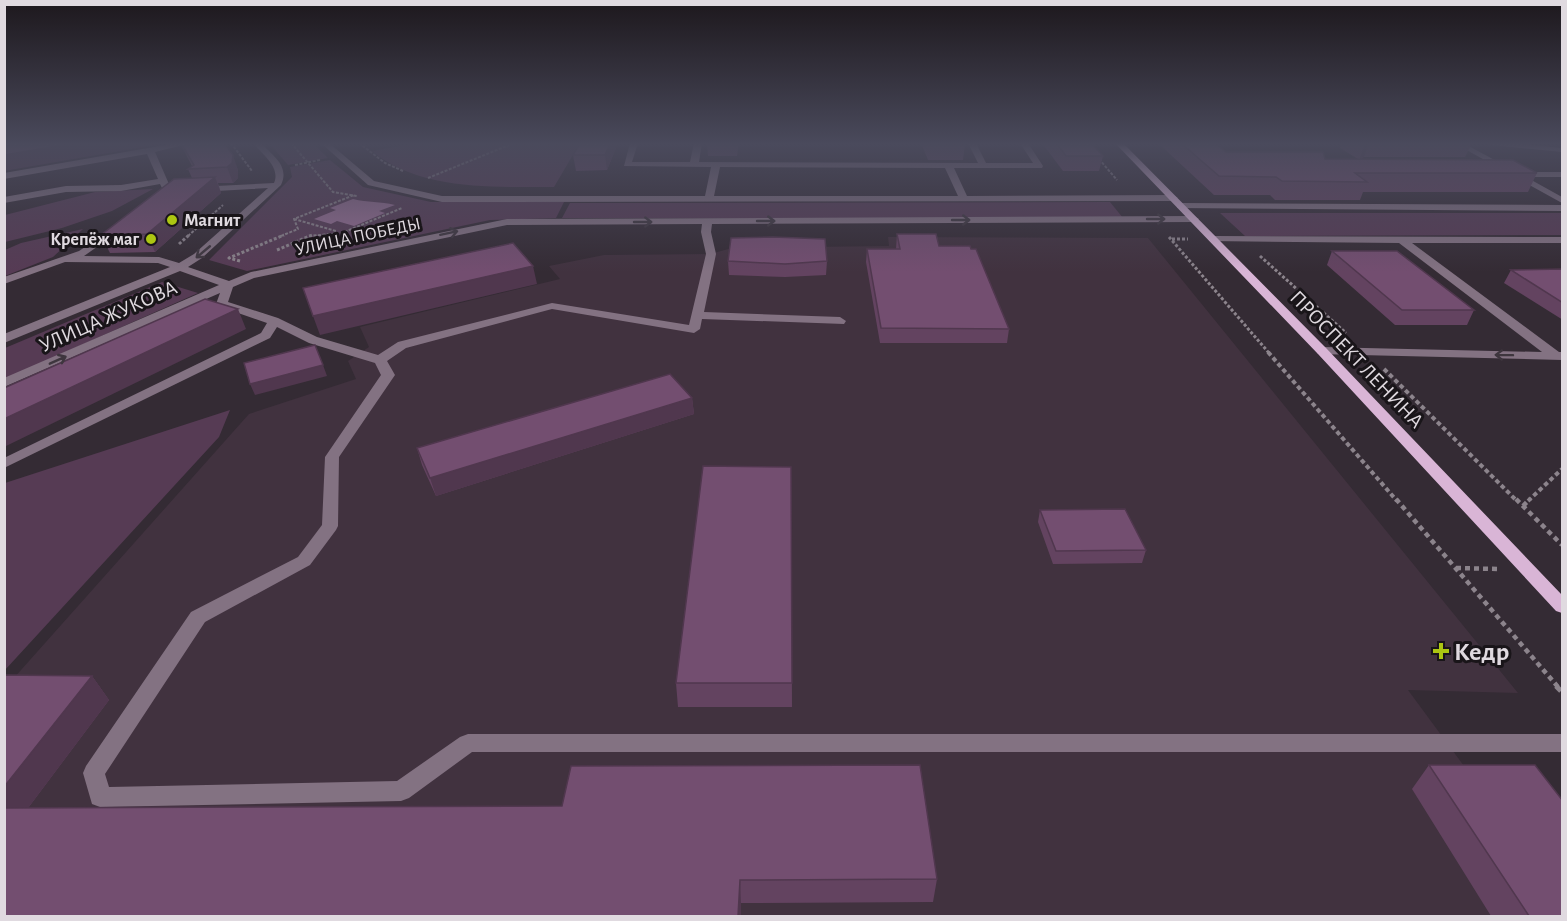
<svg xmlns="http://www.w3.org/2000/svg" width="1567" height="921" font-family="'Alegreya Sans',sans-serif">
<rect width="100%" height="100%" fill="#342b34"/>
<path fill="#41323f" d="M888 237 1148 238 1518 693 1408 690 1478 785 1562 849V916H5V688L249 414 356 379 348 361 369 347 360 327 560 279 549 266 604 255 710 254 732 248 889 246Z"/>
<path fill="#563b54" d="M269 143H313L328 158 288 165Z
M416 143H580L554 187C494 187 420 191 372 151Z
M330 160 363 187 431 202H564L556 218 490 220 247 271 209 260 292 177 290 167Z
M153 189 112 211 62 228 5 242V215L95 192Z
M1110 202 1123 218H562L570 203Z
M1220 213H1562V235L1245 236Z
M83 229 53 257 5 276V250L21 243Z
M162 282 198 293 5 379V348Z
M230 410 219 437 5 670V483Z"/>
<path fill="#956e92" d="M353 199C368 203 380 201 395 205L379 211 385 213 354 226 337 221 331 224 314 219 336 210 330 208Z"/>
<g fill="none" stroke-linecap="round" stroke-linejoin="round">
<path stroke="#8c848c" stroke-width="2" stroke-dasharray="3 1.5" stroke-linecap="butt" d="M231 143 252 171
M291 143 333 192 357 196
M359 143 385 163 403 171
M1099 159 1117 180
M295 165 320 160
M428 178 514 143
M294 219 336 231
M188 236 223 205
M281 236 298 229 294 219 354 195
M309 236 342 233 402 208"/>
<path stroke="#8c848c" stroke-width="3" stroke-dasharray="3 2" stroke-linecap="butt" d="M1169 237 1269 353
M1172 239H1188
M179 244 189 235
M277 250 312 235
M1260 256 1346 333
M240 261 229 258 284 235"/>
<path stroke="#8c848c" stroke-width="4" stroke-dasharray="4.5 3" stroke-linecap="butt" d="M1268 352 1397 501
M1384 369 1517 501
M1528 501 1562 469"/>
<path stroke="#8c848c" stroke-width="4.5" stroke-dasharray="5 4" stroke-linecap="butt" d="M1396 499 1558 687
M1516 499 1562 545
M1523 506 1530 499
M1456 568 1499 569"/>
<path stroke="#8c848c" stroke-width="5" stroke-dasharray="7 4.5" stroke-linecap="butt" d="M1556 686 1562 692"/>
<path fill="#837282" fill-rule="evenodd" d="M177 143H191L155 152 172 191 160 202 152 200 163 190 160 184 121 191 66 192 4 203V197L66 186 121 185 158 179 147 154 4 179V173Z
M253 143H261C273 156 290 166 281 185L202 258 188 267 229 281 251 272 507 219 1194 216 1199 219 1194 222 712 224 711 232 716 254 704 312 840 317 846 321 844 324 702 319 700 329 694 333 552 309 406 348 387 361 395 375 339 457 338 526 336 530 310 565 205 622 105 774 109 787 397 781 460 737 468 734H1562V752H472L409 798 401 801 100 807 92 804 83 773 86 766 191 612 298 557 322 525 325 457 381 375 375 363 309 343 277 327 270 338 4 468V458L261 333 267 323 218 306 216 304 220 293 4 387V378L219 285 180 271 4 343V334L170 267 158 263 65 262 4 284V277L79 251 118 225 121 226V230L84 256 159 257 179 263 194 254 268 188 199 192 196 191V187L274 183C281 167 262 154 253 143ZM702 224 701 232 706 254 689 325 552 303 398 342 378 355 317 337 278 318 228 302 233 287 254 278 507 225Z
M321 143H329L374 181 442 196H705L711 167 624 166 630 143H638L632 162H690L694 143H702L699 162 978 163 968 143H976L986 163H1033L1020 143H1028L1043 166 1042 168H954L967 196 1173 195 1178 198 1173 201 442 202 368 185ZM720 167 945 168 958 196H714Z
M1454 143H1463L1517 172H1562V177H1526L1562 197V203Z
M1488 143H1513L1562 148V152L1492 145Z
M1180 203 1562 205V211L1177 208V204Z
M1213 236 1562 237V243H1412L1559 352H1562V360L1318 354 1316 351 1322 347 1542 352 1399 243 1209 241V237Z"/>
<path fill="#d9b5d6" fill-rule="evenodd" d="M1115 143H1123L1326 348 1562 595V613L1556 611 1318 354Z"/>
</g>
<path fill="#634360" d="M180 143H224L238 170V178L233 183H218L221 193 155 252 110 253 101 235 192 178 188 169 192 166Z
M580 143H618L607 170 576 171 573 155Z
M707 143H739L737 156H708Z
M921 143H964L965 145 963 160H928Z
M1042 143H1091L1103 156 1099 171H1063Z
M1158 143H1215L1226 152 1325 159H1358L1340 148 1342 143H1472L1465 157H1364L1360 159 1537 173 1528 192H1363L1360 200H1275L1270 195H1214Z
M897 234 939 246 1009 329 1007 343H880L866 262 867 249H896Z
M1332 251 1474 310 1467 325H1395L1327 265Z
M728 261H827L826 275 785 277 729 275Z
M1563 269V320L1504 283 1511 270Z
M692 398 694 414 436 496 422 465 417 448Z
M791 467 792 707H678L676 683Z
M1040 510 1146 550 1142 563 1053 564 1038 522Z
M4 675 92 676 109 700 28 808 937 879 933 902 741 903 4 916Z
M1429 765 1563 916H1491L1412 789Z"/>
<path fill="#50374e" d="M75 143H166L4 171V155Z
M610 143H618L607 170 605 155Z
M1367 143H1369L1364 157 1359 160 1365 144Z
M233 155 238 170V178L233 183 227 167Z
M215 177 221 193 155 252 147 234Z
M533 266 537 284 320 335 313 316Z
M238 309 246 329 4 447V419Z
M323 365 327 376 255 395 250 384Z
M692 398 694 414 436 496 430 478Z
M92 676 109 700 10 832 4 826V787Z
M740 880 741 903V916H738Z"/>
<path fill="#734e70" stroke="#50374e" stroke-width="1.5" d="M4 143H75L4 155Z
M181 143H224L233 155 232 163 227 167 188 169 194 165Z
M580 143H610L605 155H573Z
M929 143H964L965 145H930Z
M1056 143H1091L1103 156H1066Z
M1181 143H1215L1226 152H1323L1325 159 1513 160 1537 173H1355L1367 182 1282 181 1276 177 1219 176Z
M215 177 147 234 101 235 174 179Z
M897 234H936L939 246H970L971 249H976L1009 329 881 328 867 249H900Z
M773 237 825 239 827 261 785 264 728 261 731 238Z
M513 243 533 266 313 316 303 288Z
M1332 251H1397L1474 310H1402Z
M1563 269V303L1511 270Z
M205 299 238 309 4 419V388Z
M315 345 323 365 250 384 244 363Z
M670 374 692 398 430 478 417 448Z
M703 466 791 467 792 683H676Z
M1125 509 1146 550 1056 551 1040 510Z
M4 675 92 676 4 787Z
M920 765 937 879 740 880 738 916H4V808L562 806 571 766Z
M1429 765H1535L1563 801V916H1529Z"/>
<defs><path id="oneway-shaft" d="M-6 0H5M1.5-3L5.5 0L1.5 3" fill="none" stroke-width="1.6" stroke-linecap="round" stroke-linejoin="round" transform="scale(1.5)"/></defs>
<g stroke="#3e363e">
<use href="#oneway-shaft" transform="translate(1156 219)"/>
<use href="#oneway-shaft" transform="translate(961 220)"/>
<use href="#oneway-shaft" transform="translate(766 221)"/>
<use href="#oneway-shaft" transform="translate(643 222)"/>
<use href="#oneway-shaft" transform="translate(449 233) rotate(-12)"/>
<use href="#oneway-shaft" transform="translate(203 252) rotate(140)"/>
<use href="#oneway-shaft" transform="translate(1504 355) rotate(-179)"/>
<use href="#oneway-shaft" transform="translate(58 360) rotate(-24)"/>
</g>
<linearGradient id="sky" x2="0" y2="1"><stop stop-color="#1d181d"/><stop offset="0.53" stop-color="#4a4a5c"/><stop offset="1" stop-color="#4a4a5c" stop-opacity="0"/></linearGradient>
<rect width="1567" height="272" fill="url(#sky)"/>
<g fill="#acc612" stroke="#191519" stroke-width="2">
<circle cx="172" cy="220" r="6"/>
<circle cx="151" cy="239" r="6"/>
<path d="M1438 642h6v6h6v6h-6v6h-6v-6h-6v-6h6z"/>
</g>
<g text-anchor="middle" stroke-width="6" stroke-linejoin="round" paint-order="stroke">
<g font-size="18" font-weight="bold" fill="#e0dae0" stroke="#191519" text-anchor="start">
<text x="184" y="226">Магнит</text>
<text x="139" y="245" text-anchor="end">Крепёж маг</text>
</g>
<g font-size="18" fill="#e0dae0" stroke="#191519">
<text transform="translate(358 236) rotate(-12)" y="6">УЛИЦА ПОБЕДЫ</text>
</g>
<g font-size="21" fill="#e0dae0" stroke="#191519">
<text transform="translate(108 316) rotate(-24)" y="7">УЛИЦА ЖУКОВА</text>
<text transform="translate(1357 359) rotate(46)" y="7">ПРОСПЕКТ ЛЕНИНА</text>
</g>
<g font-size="26" font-weight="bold" fill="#e0dae0" stroke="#191519" text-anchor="start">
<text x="1454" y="660">Кедр</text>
</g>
</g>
<rect width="1567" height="921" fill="none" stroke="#e0dae0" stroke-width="12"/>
</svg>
